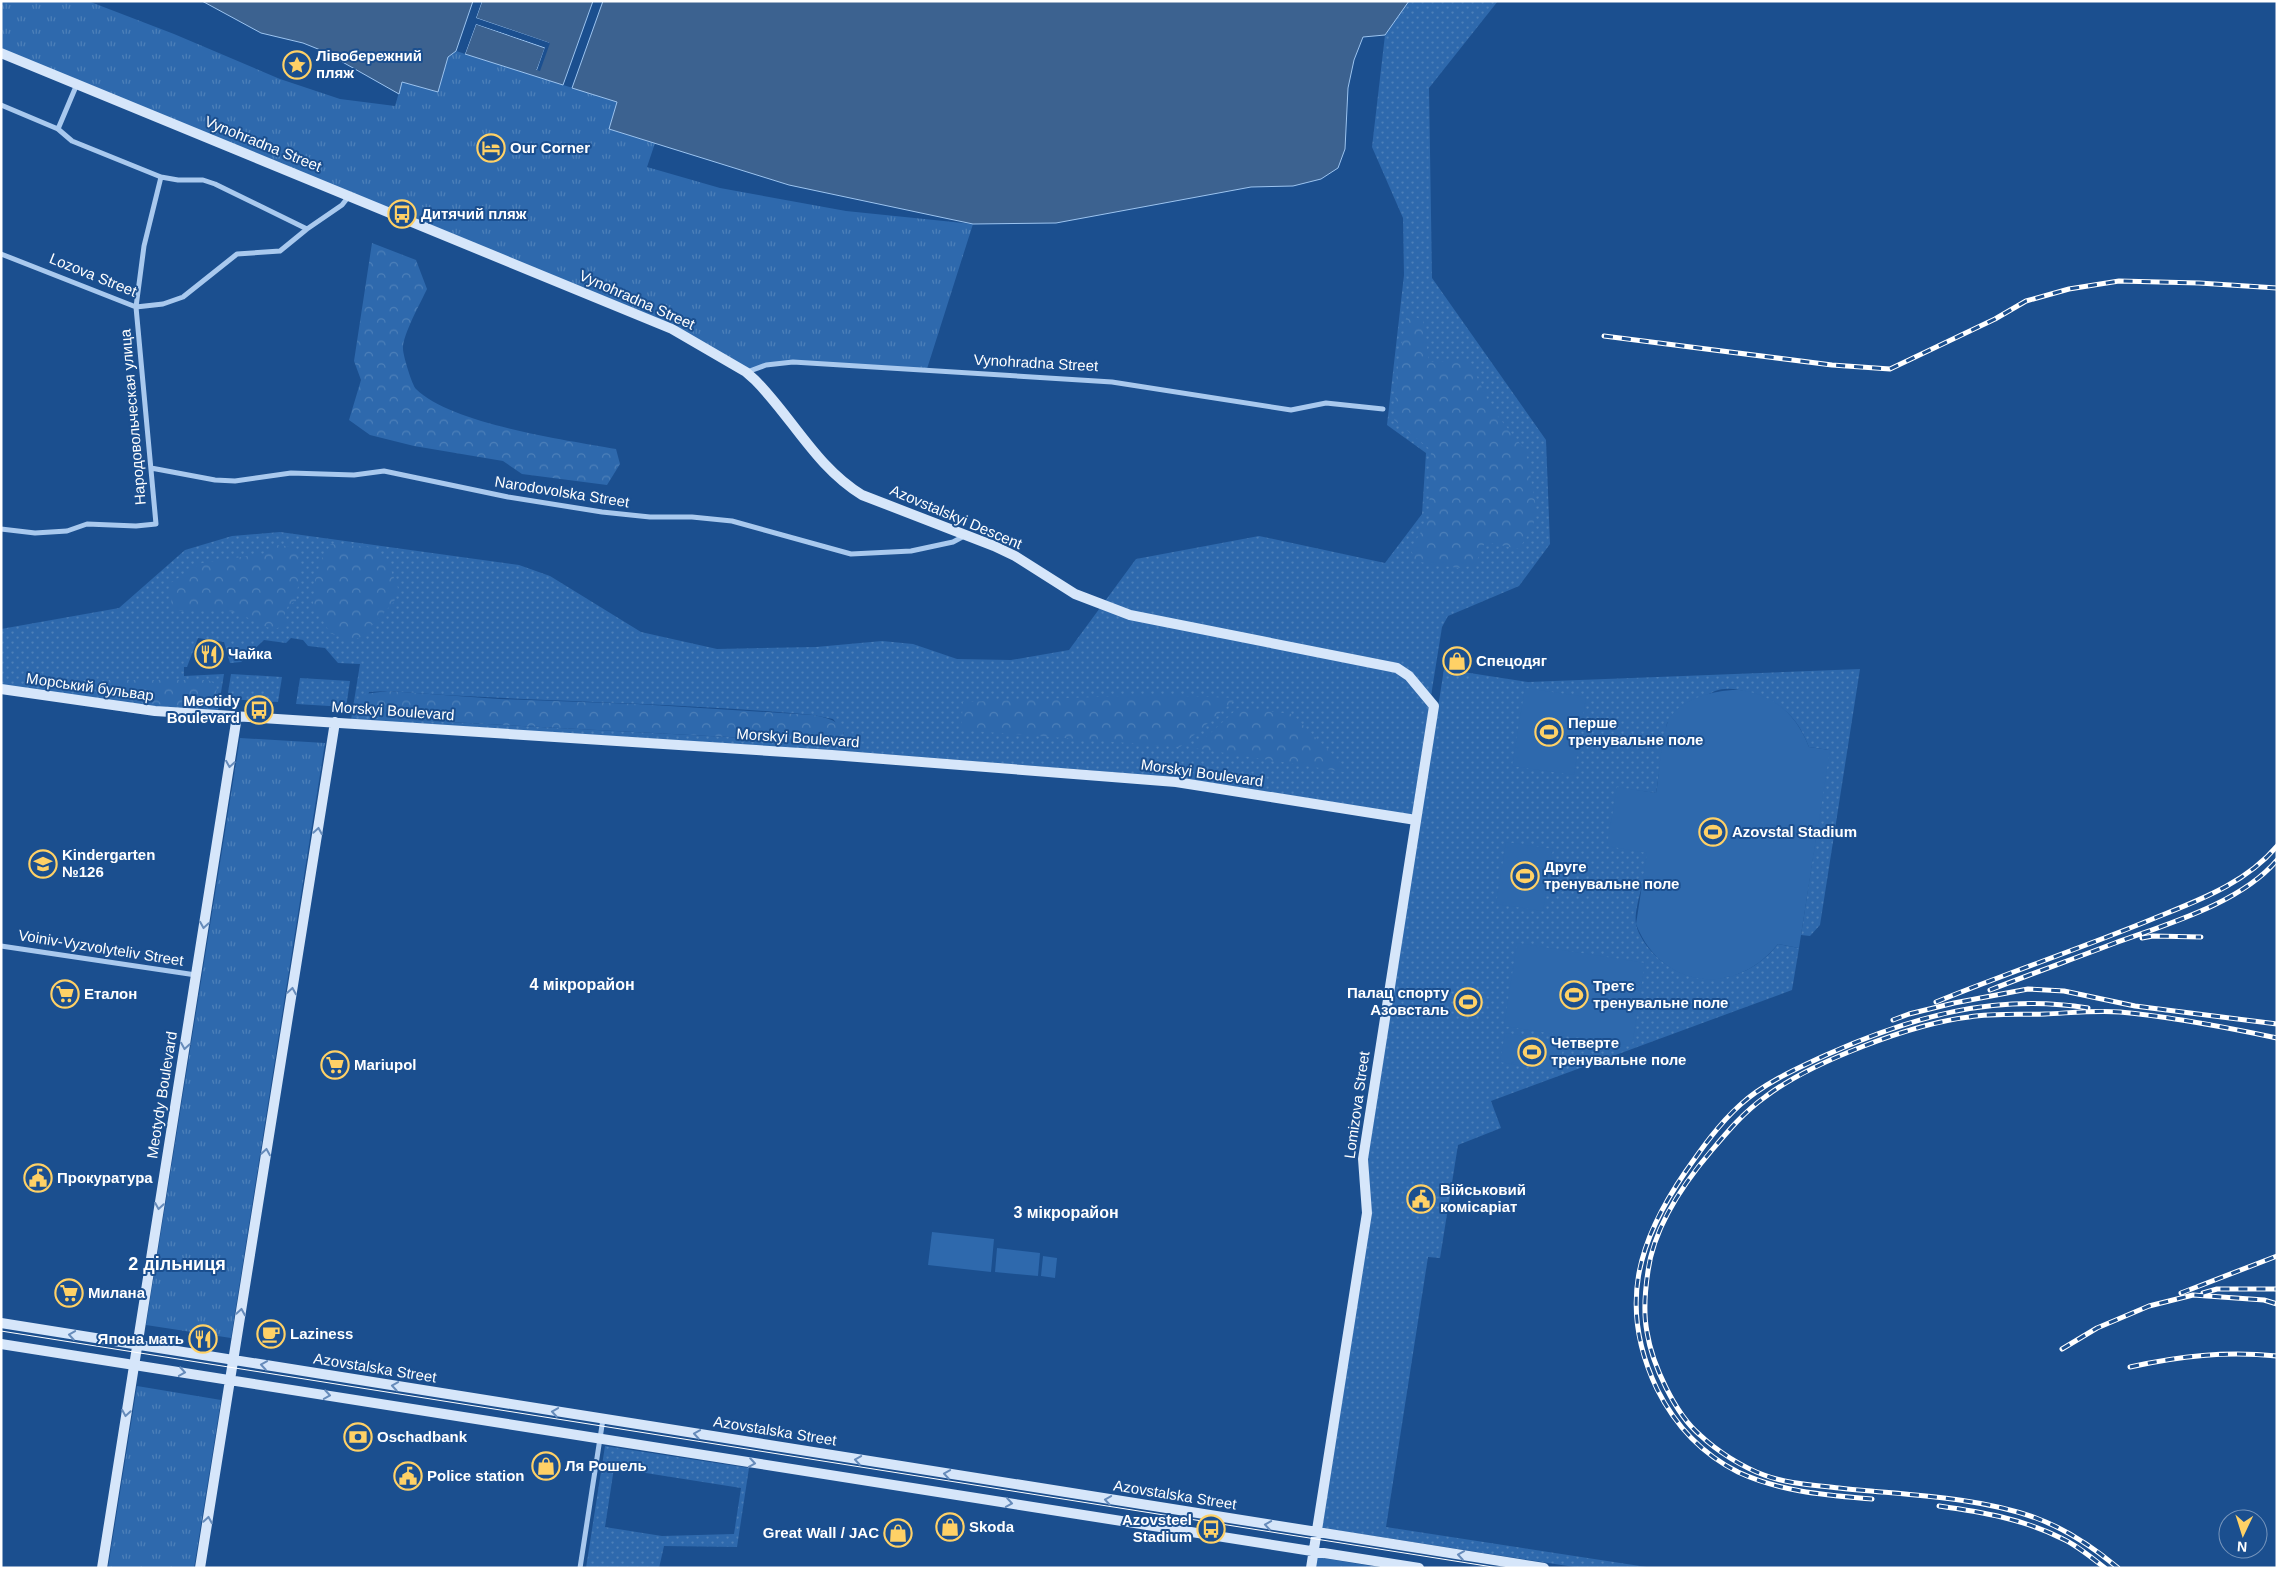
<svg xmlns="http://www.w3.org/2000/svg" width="2278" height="1569" font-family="Helvetica,sans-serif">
<defs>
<pattern id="grass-dots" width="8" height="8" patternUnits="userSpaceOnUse" patternTransform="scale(1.25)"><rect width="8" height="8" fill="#2e69ad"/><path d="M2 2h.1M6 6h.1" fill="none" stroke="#4d80b9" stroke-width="1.8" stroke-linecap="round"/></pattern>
<pattern id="forest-crowns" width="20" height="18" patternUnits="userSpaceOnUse" patternTransform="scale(1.25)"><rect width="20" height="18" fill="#2e69ad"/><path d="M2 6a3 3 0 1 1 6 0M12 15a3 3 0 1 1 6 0" fill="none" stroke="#4d80b9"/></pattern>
<pattern id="park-tufts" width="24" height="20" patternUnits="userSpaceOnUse" patternTransform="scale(1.25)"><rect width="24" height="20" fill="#2e69ad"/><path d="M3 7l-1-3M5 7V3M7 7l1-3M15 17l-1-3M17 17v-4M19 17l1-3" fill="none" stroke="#4d80b9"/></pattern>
</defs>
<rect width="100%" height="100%" fill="#1b4f8f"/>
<path fill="url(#grass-dots)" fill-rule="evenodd" d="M1409 1H1498L1429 88 1432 278 1546 440 1550 544 1519 586 1448 616 1442 627 1412 815 1175 777 831 750 351 720 360 664 338 663 325 648 308 646 303 640 291 638 286 643 264 640 241 662 230 663 224 642 198 638 187 667H184V676L224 674 218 711 156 707 1 686V629L119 608 185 550 232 536 280 532 519 565 550 576 641 632 717 649 816 647 882 641 913 644 957 659 1011 660 1069 650 1136 559 1259 536 1385 563 1422 514 1426 453 1387 425 1404 275 1403 218 1372 147 1385 35ZM388 691C529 702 672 702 813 715L833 719 844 733 840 745 833 747 728 737 412 720 372 717 363 714 369 692Z
M1444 669 1528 682 1860 669 1820 925 1810 936 1801 935 1829 750 1809 747C1796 714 1781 703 1749 693 1739 689 1726 687 1715 691 1699 698 1682 713 1667 723L1656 793 1617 788C1623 800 1646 842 1647 853 1649 871 1633 907 1636 924 1638 935 1648 949 1656 956 1693 992 1748 983 1778 944L1799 948 1792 990 1491 1101 1501 1128 1458 1145 1440 1258 1428 1257 1386 1527 1653 1568H1581L1322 1528 1371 1214 1368 1156Z
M231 674 282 677 278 702 227 699Z
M300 678 350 681 346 707 296 704Z
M605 1446 749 1468 737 1547 664 1546 659 1568H586ZM614 1468 741 1488 734 1534 662 1536 605 1527Z"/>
<path fill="url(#forest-crowns)" d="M372 243 416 260 427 289C421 302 402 336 403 349 403 355 412 385 416 389 451 424 566 440 616 449L620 464 607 485 522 474 503 461 414 446 370 435 349 420 361 380 354 361Z
M1407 312 1423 321 1429 362 1469 360 1492 409 1526 451 1536 507 1533 527 1519 549 1485 542 1475 565 1458 568 1414 561 1411 548 1429 519 1431 450 1394 420 1397 374Z
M331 544 368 547 386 558 398 588 394 602 361 637 351 641 330 633 313 604 315 580 321 560Z
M276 545 295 547 301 564 296 601 288 606 284 616 287 624C269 636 255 619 237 613 221 607 190 611 172 611L170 583 202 563 267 553Z
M84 680H208L215 684 217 689 213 702C187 713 111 697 80 693L75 689 76 683Z
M388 691 499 699 637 704 813 715C829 718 853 724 840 745L833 747 728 737 412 720C395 719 348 723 364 694Z
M1151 695 1237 698 1180 747 961 730 963 702Z
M1238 708 1292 714 1351 773 1194 748Z"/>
<path fill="url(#park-tufts)" d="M1 1H88L174 34 280 79 340 99 395 106 402 82 438 92 448 57 456 51 617 102 609 129 655 143 647 167 720 188 846 211 973 224 926 372C872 368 797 354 746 372L689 338 1 53Z
M240 738 325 743 231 1338 146 1325Z
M137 1386 221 1400 194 1568H108Z
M1316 1557 1384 1568H1314Z"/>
<path fill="#2e69ad" d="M1525 688 1586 697 1574 775 1512 766Z
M1740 690C1774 695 1796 714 1809 747L1830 750 1799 948 1778 944C1735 998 1661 989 1636 924L1647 853 1607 846 1617 787 1656 793C1660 771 1660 745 1667 724 1675 699 1717 689 1740 690Z
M1506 842 1553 849 1543 911 1496 904Z
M1517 943 1645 963 1632 1046 1504 1026Z
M1505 1033 1564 1042 1559 1072 1500 1062Z
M932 1232 994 1239 991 1272 928 1265Z
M997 1248 1040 1253 1038 1276 995 1272Z
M1043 1256 1057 1258 1055 1278 1041 1276Z"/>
<path fill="#3c6290" stroke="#9cc4f0" d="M202 1H473L456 51 448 57 438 92 402 82 399 94 323 51 303 43 261 33Z
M482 1H593L563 85 465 54 476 24 545 48 537 70 549 43 476 18Z
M603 1H1409L1385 35 1363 37 1354 60 1348 88 1345 149 1338 168 1321 179 1293 186 1251 187 1056 223 973 224 789 185 609 129 617 102 572 88Z"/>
<path fill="#1b4f8f" d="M479 1H482L476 18 550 43 540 71 537 70 545 47 476 24 465 54 463 53 475 22 546 44 475 20 473 17Z"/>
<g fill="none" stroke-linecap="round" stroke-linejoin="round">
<path stroke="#a9c9ee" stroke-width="5" d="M1 105 58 129 72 141 161 177 178 180H203L215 184 307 229
M58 129 77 84
M1 254 136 307 163 304 183 297 237 254 280 251 307 229 342 205 349 196
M747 372 766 365 793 362 1112 382 1291 410 1326 403 1383 409
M151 468 215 480 235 481 291 473 354 475 384 471 508 497 602 512 650 517H692L732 521 851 554 911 551 953 542 966 535
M1 529 35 533 67 531 87 524 136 526 156 524 136 307 144 246 161 177
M1 946 196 975
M580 1568 603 1419"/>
<path stroke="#d6e6fa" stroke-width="10" d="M1 53 672 329 746 372 755 380C792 417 816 467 862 495L994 546 1015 556 1075 594 1130 615 1397 668 1409 676 1434 706 1363 1159 1367 1213 1311 1568
M1 689 155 711 832 755 1176 782 1416 820
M1 1323 1544 1568
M1 1344 1419 1568
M102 1568 237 716
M200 1568 335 722"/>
<path stroke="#fff" stroke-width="1" d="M1 1331 1499 1568"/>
<g stroke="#fff" stroke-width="5">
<path id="rail" d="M1604 336 1832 365 1890 369 1995 319 2026 301 2069 289 2119 281 2199 283 2277 288
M2142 938 2153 936 2201 937
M1990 990C2031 974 2073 959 2115 943 2167 924 2241 903 2277 860
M1936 1002C2007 973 2079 949 2150 920 2196 901 2244 885 2277 846
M1893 1020 1909 1014 1954 1003 2028 989 2064 991 2135 1006 2277 1024
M2181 1293 2277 1256
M2203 1293 2217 1289H2277
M2062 1349 2097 1328 2149 1306 2193 1295 2264 1300 2277 1304
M2130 1367C2180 1356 2225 1351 2277 1356
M1872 1499C1826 1495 1781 1492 1738 1472 1702 1454 1675 1425 1657 1389 1618 1307 1637 1242 1686 1171 1702 1148 1719 1124 1740 1105 1764 1083 1796 1069 1826 1055 1911 1017 1994 993 2088 1008
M1939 1506C1982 1512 2024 1519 2063 1539 2078 1546 2092 1558 2105 1568
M2118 1568C2093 1547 2066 1529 2036 1518 1976 1496 1902 1495 1839 1488 1815 1485 1787 1484 1764 1475 1742 1467 1717 1451 1700 1435 1675 1414 1652 1364 1647 1332 1643 1312 1645 1291 1648 1271 1654 1227 1683 1184 1712 1150 1728 1131 1744 1112 1765 1097 1811 1062 1911 1024 1969 1017 1994 1013 2020 1015 2045 1014 2069 1013 2096 1010 2120 1012 2173 1017 2225 1027 2277 1038"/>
</g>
<use href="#rail" stroke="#1b4f8f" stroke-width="3" stroke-dasharray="9" stroke-linecap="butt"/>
</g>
<defs><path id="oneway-chevron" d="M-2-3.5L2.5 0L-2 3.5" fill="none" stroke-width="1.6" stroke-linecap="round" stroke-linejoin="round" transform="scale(1.25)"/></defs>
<g stroke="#668bba">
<use href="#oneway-chevron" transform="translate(230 764) rotate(99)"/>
<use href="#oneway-chevron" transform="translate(318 831) rotate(-81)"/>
<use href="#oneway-chevron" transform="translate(204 925) rotate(99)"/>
<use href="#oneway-chevron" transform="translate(292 991) rotate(-81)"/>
<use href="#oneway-chevron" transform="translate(185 1046) rotate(99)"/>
<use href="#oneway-chevron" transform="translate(266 1152) rotate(-81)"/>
<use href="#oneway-chevron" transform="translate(159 1206) rotate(99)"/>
<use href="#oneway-chevron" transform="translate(241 1312) rotate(-81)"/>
<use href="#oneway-chevron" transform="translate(72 1335) rotate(-171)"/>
<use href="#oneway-chevron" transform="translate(264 1365) rotate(-171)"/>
<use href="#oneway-chevron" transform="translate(182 1372) rotate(9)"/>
<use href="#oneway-chevron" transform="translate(395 1386) rotate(-171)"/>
<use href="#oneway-chevron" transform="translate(327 1395) rotate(9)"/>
<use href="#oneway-chevron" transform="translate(555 1412) rotate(-171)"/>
<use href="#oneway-chevron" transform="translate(126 1413) rotate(99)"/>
<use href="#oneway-chevron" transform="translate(697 1434) rotate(-171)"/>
<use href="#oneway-chevron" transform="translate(858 1460) rotate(-171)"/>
<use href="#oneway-chevron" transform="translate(752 1463) rotate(9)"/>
<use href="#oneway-chevron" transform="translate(947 1474) rotate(-171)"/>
<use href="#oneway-chevron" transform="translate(1108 1500) rotate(-171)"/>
<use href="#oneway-chevron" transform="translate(1009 1503) rotate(9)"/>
<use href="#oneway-chevron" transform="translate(208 1520) rotate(-81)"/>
<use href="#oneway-chevron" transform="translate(1268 1525) rotate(-171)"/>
<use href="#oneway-chevron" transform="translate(1461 1555) rotate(-171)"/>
</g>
<defs>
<g id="sight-ring" transform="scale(1.4375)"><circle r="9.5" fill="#1b4f8f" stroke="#ffd166" stroke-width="1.5"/><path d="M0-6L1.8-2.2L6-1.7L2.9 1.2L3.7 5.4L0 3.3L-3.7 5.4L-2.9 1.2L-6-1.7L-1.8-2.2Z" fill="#ffd166"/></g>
<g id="hotel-ring" transform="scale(1.4375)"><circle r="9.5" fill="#1b4f8f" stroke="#ffd166" stroke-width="1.5"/><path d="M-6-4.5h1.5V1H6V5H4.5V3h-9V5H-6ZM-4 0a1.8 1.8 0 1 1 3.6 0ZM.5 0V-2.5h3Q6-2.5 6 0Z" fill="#ffd166"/></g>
<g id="bus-ring" transform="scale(1.4375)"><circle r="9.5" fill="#1b4f8f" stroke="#ffd166" stroke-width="1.5"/><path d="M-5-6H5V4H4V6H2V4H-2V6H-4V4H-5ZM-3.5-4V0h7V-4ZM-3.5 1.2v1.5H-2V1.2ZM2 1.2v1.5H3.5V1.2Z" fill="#ffd166"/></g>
<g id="restaurant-ring" transform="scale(1.4375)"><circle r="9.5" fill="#1b4f8f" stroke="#ffd166" stroke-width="1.5"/><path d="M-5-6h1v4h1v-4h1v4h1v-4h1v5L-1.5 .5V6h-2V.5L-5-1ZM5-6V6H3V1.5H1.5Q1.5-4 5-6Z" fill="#ffd166"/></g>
<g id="shop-ring" transform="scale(1.4375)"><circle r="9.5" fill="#1b4f8f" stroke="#ffd166" stroke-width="1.5"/><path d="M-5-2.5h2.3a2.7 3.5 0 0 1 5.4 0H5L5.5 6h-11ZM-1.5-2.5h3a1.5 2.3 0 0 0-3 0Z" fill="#ffd166"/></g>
<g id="stadium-ring" transform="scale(1.4375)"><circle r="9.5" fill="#1b4f8f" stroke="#ffd166" stroke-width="1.5"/><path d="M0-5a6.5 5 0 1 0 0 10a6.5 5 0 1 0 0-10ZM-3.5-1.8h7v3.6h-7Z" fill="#ffd166"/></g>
<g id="school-ring" transform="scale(1.4375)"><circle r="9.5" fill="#1b4f8f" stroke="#ffd166" stroke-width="1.5"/><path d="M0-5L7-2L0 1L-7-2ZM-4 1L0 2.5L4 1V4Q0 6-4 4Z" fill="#ffd166"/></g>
<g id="supermarket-ring" transform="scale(1.4375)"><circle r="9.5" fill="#1b4f8f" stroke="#ffd166" stroke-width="1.5"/><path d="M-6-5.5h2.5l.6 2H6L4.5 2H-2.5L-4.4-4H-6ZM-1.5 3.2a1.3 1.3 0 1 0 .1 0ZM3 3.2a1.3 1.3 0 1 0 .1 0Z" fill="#ffd166"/></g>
<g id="civic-ring" transform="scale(1.4375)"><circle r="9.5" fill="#1b4f8f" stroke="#ffd166" stroke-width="1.5"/><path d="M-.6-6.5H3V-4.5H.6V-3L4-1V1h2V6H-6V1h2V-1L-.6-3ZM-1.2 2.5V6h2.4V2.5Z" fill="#ffd166"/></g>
<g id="cafe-ring" transform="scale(1.4375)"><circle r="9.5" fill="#1b4f8f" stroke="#ffd166" stroke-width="1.5"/><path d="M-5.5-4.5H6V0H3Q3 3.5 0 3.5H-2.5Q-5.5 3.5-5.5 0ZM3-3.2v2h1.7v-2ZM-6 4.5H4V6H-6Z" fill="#ffd166"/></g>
<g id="bank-ring" transform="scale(1.4375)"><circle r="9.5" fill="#1b4f8f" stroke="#ffd166" stroke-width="1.5"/><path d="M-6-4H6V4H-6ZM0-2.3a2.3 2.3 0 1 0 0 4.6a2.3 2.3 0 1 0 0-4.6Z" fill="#ffd166"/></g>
</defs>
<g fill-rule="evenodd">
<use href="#sight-ring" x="297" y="65"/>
<use href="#hotel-ring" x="491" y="148"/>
<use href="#bus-ring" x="402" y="214"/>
<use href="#restaurant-ring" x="209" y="654"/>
<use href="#shop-ring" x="1457" y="661"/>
<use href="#bus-ring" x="259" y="710"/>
<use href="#stadium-ring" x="1549" y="732"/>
<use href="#stadium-ring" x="1713" y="832"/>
<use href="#school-ring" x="43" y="864"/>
<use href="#stadium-ring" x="1525" y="876"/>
<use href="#supermarket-ring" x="65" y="994"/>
<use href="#stadium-ring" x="1574" y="995"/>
<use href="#stadium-ring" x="1468" y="1002"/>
<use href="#stadium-ring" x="1532" y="1052"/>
<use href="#supermarket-ring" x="335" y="1065"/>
<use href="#civic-ring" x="38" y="1178"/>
<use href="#civic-ring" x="1421" y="1199"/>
<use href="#supermarket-ring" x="69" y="1293"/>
<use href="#cafe-ring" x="271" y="1334"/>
<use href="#restaurant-ring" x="203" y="1339"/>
<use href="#bank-ring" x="358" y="1437"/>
<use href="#shop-ring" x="546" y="1466"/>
<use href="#civic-ring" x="408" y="1476"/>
<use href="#shop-ring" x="950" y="1527"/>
<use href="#bus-ring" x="1211" y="1529"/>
<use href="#shop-ring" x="898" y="1533"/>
</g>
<g text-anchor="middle" stroke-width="4" stroke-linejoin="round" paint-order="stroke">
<g font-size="15" font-weight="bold" fill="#fff" stroke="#1b4f8f" text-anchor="start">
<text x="316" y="61">Лівобережний<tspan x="316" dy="17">пляж</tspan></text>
<text x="510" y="153">Our Corner</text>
<text x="421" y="219">Дитячий пляж</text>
<text x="228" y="659">Чайка</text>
<text x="1476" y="666">Спецодяг</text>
<text x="240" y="706" text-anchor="end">Meotidy<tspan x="240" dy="17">Boulevard</tspan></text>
<text x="1568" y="728">Перше<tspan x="1568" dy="17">тренувальне поле</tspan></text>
<text x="1732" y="837">Azovstal Stadium</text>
<text x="62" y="860">Kindergarten<tspan x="62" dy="17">№126</tspan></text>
<text x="1544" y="872">Друге<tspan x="1544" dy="17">тренувальне поле</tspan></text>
<text x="1593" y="991">Третє<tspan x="1593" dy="17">тренувальне поле</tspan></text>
<text x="1449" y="998" text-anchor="end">Палац спорту<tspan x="1449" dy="17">Азовсталь</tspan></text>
<text x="84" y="999">Еталон</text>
<text x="1551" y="1048">Четверте<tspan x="1551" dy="17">тренувальне поле</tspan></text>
<text x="354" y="1070">Mariupol</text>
<text x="57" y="1183">Прокуратура</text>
<text x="1440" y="1195">Військовий<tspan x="1440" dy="17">комісаріат</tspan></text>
<text x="88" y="1298">Милана</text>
<text x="290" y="1339">Laziness</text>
<text x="184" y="1344" text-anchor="end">Япона мать</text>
<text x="377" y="1442">Oschadbank</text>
<text x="565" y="1471">Ля Рошель</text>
<text x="427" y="1481">Police station</text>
<text x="1192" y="1525" text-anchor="end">Azovsteel<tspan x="1192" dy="17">Stadium</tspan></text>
<text x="969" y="1532">Skoda</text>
<text x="879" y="1538" text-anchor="end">Great Wall / JAC</text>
</g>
<g font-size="15" fill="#fff" stroke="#1b4f8f">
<text transform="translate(263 144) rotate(22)" y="5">Vynohradna Street</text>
<text transform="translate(93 275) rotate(22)" y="5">Lozova Street</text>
<text transform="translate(637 300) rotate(24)" y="5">Vynohradna Street</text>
<text transform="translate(1036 363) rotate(3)" y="5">Vynohradna Street</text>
<text transform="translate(133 417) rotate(-95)" y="5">Народовольческая улица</text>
<text transform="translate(562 492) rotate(9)" y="5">Narodovolska Street</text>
<text transform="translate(956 517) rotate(23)" y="5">Azovstalskyi Descent</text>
<text transform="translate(90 687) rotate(8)" y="5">Морський бульвар</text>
<text transform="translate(393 711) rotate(4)" y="5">Morskyi Boulevard</text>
<text transform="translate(798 738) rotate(4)" y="5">Morskyi Boulevard</text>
<text transform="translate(1202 773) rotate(8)" y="5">Morskyi Boulevard</text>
<text transform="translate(101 948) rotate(9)" y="5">Voiniv-Vyzvolyteliv Street</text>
<text transform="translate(162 1095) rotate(-81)" y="5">Meotydy Boulevard</text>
<text transform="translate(1357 1105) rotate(-82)" y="5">Lomizova Street</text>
<text transform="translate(375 1368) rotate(9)" y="5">Azovstalska Street</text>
<text transform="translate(775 1431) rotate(9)" y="5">Azovstalska Street</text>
<text transform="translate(1175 1495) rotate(9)" y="5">Azovstalska Street</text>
</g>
<g font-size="16" font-weight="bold" fill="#fff" stroke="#1b4f8f">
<text x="582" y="990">4 мікрорайон</text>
<text x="1066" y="1218">3 мікрорайон</text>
</g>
<g font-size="18" font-weight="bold" fill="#fff" stroke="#1b4f8f">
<text x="177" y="1270">2 дільниця</text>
</g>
</g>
<rect width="2278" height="1569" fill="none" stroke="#ffffff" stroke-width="5"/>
<g transform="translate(2243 1534) rotate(184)"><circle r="24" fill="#1b4f8f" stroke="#7695bc"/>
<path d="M0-4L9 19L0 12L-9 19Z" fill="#ffd166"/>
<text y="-8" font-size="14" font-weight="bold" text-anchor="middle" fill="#ffffff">N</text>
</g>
</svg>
